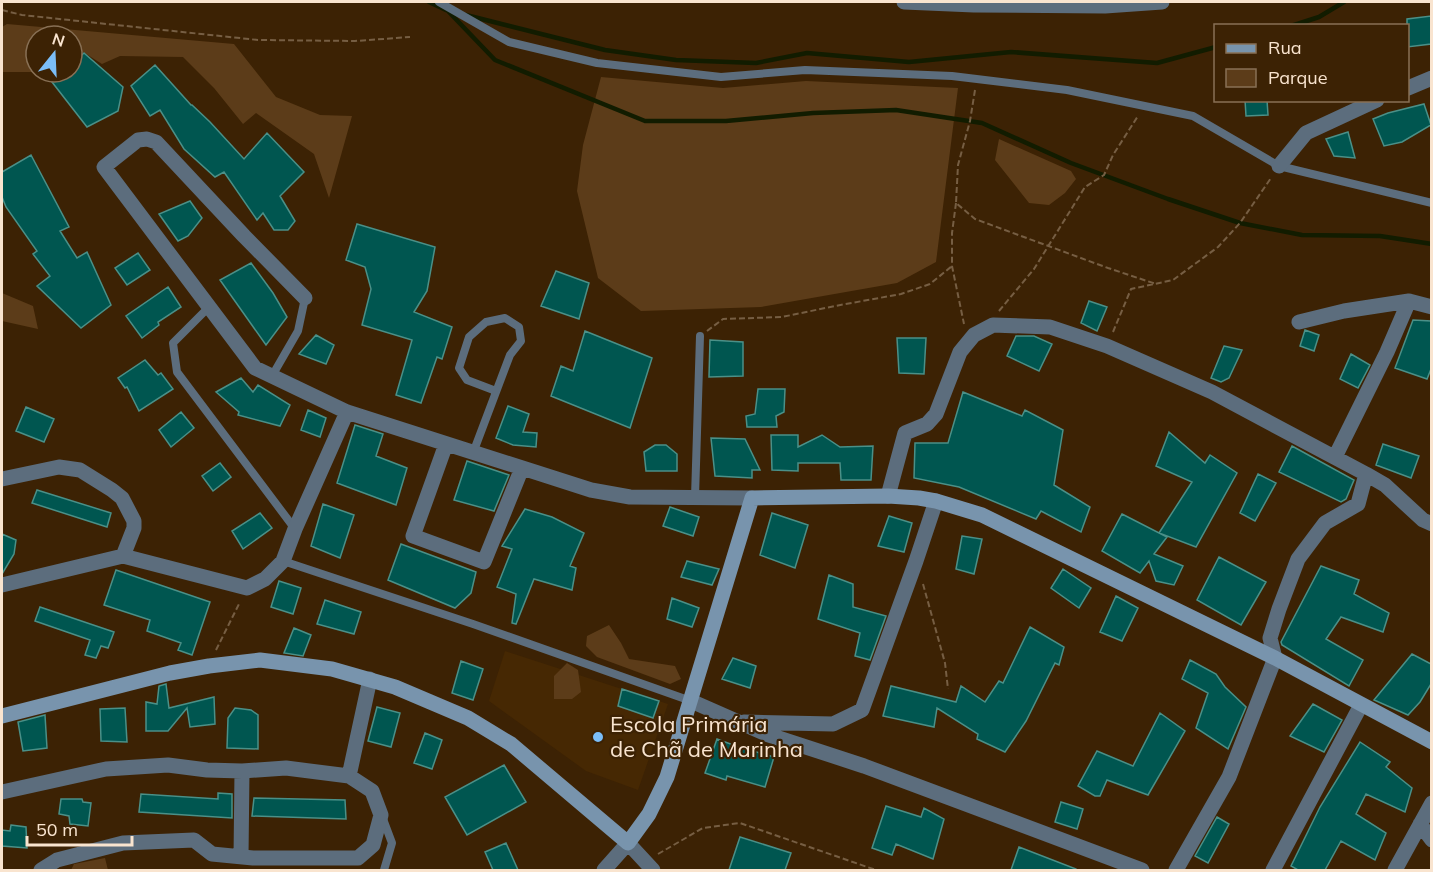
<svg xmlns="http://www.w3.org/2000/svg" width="1433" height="872" font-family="Mulish,sans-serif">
<rect width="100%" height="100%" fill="#3c2204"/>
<path fill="#462803" d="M505 651 668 704 638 790 586 771 489 701Z"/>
<path fill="#5c3c19" d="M7 24 234 44 276 97 320 115 352 116 329 198 314 154 256 113 243 124 214 88 183 57 120 56 102 64 72 45V36H36V72H41H2V27Z
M601 77 723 88 806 81 958 88 936 262 897 283 761 307 641 311 598 278 577 191 583 145Z
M999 139 1071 171 1076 179 1065 193 1049 205 1029 203 995 160Z
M2 293 33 306 38 329 2 321Z
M609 625 621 643 629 659 675 666 681 679 670 684 597 657 586 646 587 636Z
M567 663 578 670 581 692 572 699H554V676Z
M105 858 108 870H71L74 864Z"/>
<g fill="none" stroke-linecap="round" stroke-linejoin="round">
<path stroke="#121c00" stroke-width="4.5" d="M429 2 446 10
M448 11 495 60 645 121H726L813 113 896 110 982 123 1071 163 1168 199 1240 223 1302 235 1380 236 1432 244
M466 15 605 50 676 60 756 63 807 53 909 62 1011 52 1157 63 1216 47
M1291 26 1319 17 1344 2"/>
</g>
<path fill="#005650" stroke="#4a9088" stroke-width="1.5" d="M1431 16V44L1407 47V19Z
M84 53 123 87 118 111 87 127 52 82 63 72H72V64Z
M155 65 191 105H192L210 122 244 159 267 133 304 172 280 196 295 221 288 230H274L263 213 257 220 224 172 215 177 184 149 160 110 150 116 131 86Z
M1245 100H1267L1268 115 1246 116Z
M1424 104 1431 125 1402 142 1384 146 1373 119 1388 113Z
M1348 132 1355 158 1334 156 1326 139Z
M31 155 69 227 60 231 77 258 87 252 111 305 81 328 37 286 50 276 33 254 37 251 6 207 2 197V172Z
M190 201 202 218 188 236 178 241 159 214Z
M357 224 435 247 427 291 414 312 452 327 442 359 437 357 421 403 396 395 412 340 362 325 371 289 365 267 346 260Z
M138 253 150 270 127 285 115 268Z
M251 263 273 293 287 317 266 345 220 280Z
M556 271 589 283 579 319 541 306Z
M168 287 181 307 158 322 159 325 142 338 126 316Z
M1089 301 1107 307 1097 331 1081 323Z
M1413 320 1431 321V369L1427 379 1395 368Z
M1305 330 1319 335 1314 351 1300 346Z
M585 331 652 358 630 428 551 396 561 366 573 371Z
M316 335 334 345 326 364 299 354Z
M1016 336H1034L1052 344 1039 371 1007 356Z
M897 338H926L924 374 899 373Z
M710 340 743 342V376L709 377Z
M1224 346 1242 350 1229 378 1221 382 1211 378Z
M1351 354 1370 365 1358 388 1340 379Z
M145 360 158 375 161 373 173 389 139 411 127 387 125 388 118 378Z
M241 378 253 392 258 385 290 405 280 426 238 415 239 412 216 392Z
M758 389H785L784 412 776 416 777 427H747L746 416 755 414Z
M963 392 1022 416 1025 410 1063 430 1054 485 1090 507 1081 532 1041 511 1036 519 959 487 914 478 915 443H948Z
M508 406 529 414 523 432 537 433 536 447 513 445 496 438Z
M26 407 54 419 44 442 16 431Z
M308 410 326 418 320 437 301 430Z
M181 412 194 428 171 447 159 430Z
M355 425 383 434 376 456 407 468 396 505 337 483Z
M1169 432 1205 463 1210 455 1237 473 1196 547 1159 533 1192 482 1156 466Z
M771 435H798V447L822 435 840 447 873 446 871 480H841L840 463H798V471L772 470Z
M711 438 745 439 760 470H752V478L715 476Z
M1383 444 1419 456 1411 478 1376 465Z
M655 445H666L677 454V471H646L644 452Z
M1292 446 1354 480 1346 499 1341 502 1279 472Z
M467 461 509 475 494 511 454 500Z
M220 463 231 477 213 491 202 476Z
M1258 474 1276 483 1255 521 1240 513Z
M37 490 111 513 107 527 32 503Z
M323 504 354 515 340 558 311 546Z
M670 507 699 517 693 536 663 526Z
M525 509 552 517 584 533 570 566 576 568 572 590 534 579 516 624 512 623 516 594 497 587 512 549 502 546Z
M260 513 272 528 243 549 232 531Z
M772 513 808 525 795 568 760 555Z
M1122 514 1167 537 1154 554 1183 566 1174 585 1156 581 1149 561 1140 573 1102 551Z
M889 516 912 523 904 552 878 546Z
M2 534 16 540 14 554 2 574Z
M962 536 982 539 974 574 956 569Z
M401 544 476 572 471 593 455 608 388 580Z
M1219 557 1266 582 1241 625 1197 600Z
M687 561 719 569 712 585 681 577Z
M1321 566 1359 580 1354 594 1389 613 1383 632 1341 617 1326 639 1363 660 1349 686 1282 645 1281 642Z
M1063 569 1091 588 1079 608 1051 588Z
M116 570 210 602 192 655 178 650 181 643 147 631 150 620 104 605Z
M829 575 853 584V607L886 616 870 660 855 656 860 633 818 619Z
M279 581 301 588 293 614 271 607Z
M1116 596 1138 608 1122 641 1100 632Z
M672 598 699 608 692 627 667 619Z
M325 600 361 612 354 634 317 624Z
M40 607 114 632 108 648 101 646 96 658 85 655 90 640 35 621Z
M1030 627 1064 647 1059 665 1055 663 1026 721 1005 752 977 739 978 734 937 708 934 727 883 716 891 686 956 702 961 686 985 702 999 681 1003 683Z
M294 628 311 635 303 656 284 653Z
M1412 654 1431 664V684L1420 702 1408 715 1374 700Z
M733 658 756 666 750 688 722 679Z
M1190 660 1216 674 1225 687 1246 707 1228 749 1196 728 1208 693 1182 679Z
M461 661 483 669 473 700 452 693Z
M166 684 169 708 214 697 215 724 190 727 187 708 168 731H146V702L157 704 159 686Z
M622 689 659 701 653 718 618 706Z
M1313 704 1342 720 1324 752 1290 736Z
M377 707 400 713 391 747 368 741Z
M125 708 127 742 101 741 100 709Z
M235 708 251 710 258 715V749L227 748 228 718Z
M1160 713 1185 731 1148 795 1107 780 1100 796H1095L1078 786 1097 751 1133 766Z
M45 715 47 748 23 751 18 722Z
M425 733 442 740 432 769 414 763Z
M717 739 752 752 753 751 774 757 765 787 727 776 726 780 705 773Z
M1360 742 1390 762 1386 767 1412 788 1405 812 1366 794 1356 814 1386 833 1375 860 1341 841 1325 870H1298L1291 866 1320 807Z
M504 765 526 802 467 835 445 797Z
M218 793 232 794V818L139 812 141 794 218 799Z
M254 798 345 800 346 819 252 816Z
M61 799H82L83 802 91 803 88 826 70 824 69 816 59 814Z
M1061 802 1083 809 1077 829 1055 822Z
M886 806 921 817 924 808 944 819 933 859 896 844 892 855 872 848Z
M1217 817 1229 824 1208 863 1195 856Z
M11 825 26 827 27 848 2 846V830L10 831Z
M740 837 791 853 785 870H729Z
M506 843 518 870H493L485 852Z
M1019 847 1076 869V870H1011Z"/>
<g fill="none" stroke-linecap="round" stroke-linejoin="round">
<path stroke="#765e43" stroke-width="2" stroke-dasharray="6 3" stroke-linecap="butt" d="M2 10 22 15 258 40 355 41 410 37
M975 90 970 121 958 165 956 203 975 219 1108 268 1156 284
M956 203 952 233V266L964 324
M999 311 1034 269 1085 187 1104 175 1113 155 1138 116
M707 331 723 319 782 317 835 306 901 294 930 284 952 266
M1113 332 1131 289 1173 280 1218 247 1240 223 1271 178
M923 584 945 663 948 689
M216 650 240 602
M658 854 703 828 740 823 876 870"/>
<path stroke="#5c6d7d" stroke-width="8" d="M439 2 509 42 597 63 721 77 805 70 952 76 1067 90 1193 116 1279 166 1432 203
M209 307 173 343 177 372 295 529
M272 376 298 331 305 298
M473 453 510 355 521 341 519 327 505 318 486 322 469 337 459 368 467 380 496 391
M695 497 700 336
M283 561 473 624 691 701
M383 819 392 843 384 870"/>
<path stroke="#5c6d7d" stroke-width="15" d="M904 2 974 5 1105 6 1162 2
M1408 88 1432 78
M1279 166 1306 133 1377 100
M305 298 244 236 156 142 147 139 138 140 104 167 255 368 347 412 591 490 630 497 752 498
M1299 322 1344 311 1409 301
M446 444 413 536 484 562 522 468
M1335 457 1387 352 1409 301 1432 307
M1366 474 1385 485 1423 520 1432 524
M2 479 59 467 80 470 112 490 122 498 134 521V528L123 556
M888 496 905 433 927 424 936 414 960 352 974 335 993 325 1050 327 1107 346 1212 392 1366 474 1358 504 1325 523 1298 559 1279 609 1270 638 1275 658 1229 777 1176 870
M2 585 123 556 247 588 265 579 283 561 295 529 347 412
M691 701 766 734 864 766 1142 870
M744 722 833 724 862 710 916 561 936 501
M349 776 370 679
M2 792 106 769 168 765 207 770 242 771 286 768 349 776 372 791 381 815 373 845 358 858H253L212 854 194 840 123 843 57 860 41 870
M1420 824 1432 840
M241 857 242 771
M604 870 628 843 653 870
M1273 870 1361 705
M1395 870 1432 803"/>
<path stroke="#7894ad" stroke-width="15" d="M2 716 170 673 209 666 260 660 332 669 395 687 468 718 511 744 628 843 649 814 667 777 752 498 888 496 919 498 936 501 982 515 1275 658 1432 742"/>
</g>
<circle fill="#7bbef8" stroke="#3c2204" stroke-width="2" cx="598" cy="737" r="6"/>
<g text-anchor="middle" stroke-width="4.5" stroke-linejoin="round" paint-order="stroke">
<g font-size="22" fill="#f9e4cf" stroke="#3c2204" text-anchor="start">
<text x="610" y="732">Escola Primária<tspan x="610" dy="25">de Chã de Marinha</tspan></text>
</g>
</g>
<rect width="1433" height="872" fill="none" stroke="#f9e4cf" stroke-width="6"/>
<rect x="1214" y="24" width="195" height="78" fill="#3c2204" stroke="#887055" stroke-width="1.5"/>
<rect x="1226" y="44" width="30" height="9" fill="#7894ad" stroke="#887055" stroke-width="1.5"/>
<text x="1268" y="54" font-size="18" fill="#f9e4cf">Rua</text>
<rect x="1226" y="69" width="30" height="18" fill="#5c3c19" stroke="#887055" stroke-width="1.5"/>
<text x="1268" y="84" font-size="18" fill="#f9e4cf">Parque</text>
<g transform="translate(54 54) rotate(18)"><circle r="28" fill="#3c2204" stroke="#887055" stroke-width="1.5"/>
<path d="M0-4.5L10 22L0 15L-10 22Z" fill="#7bbef8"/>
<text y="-9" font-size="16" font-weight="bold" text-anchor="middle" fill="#f9e4cf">N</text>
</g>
<path d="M27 836v9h105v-9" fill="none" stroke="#f9e4cf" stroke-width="3"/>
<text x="36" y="836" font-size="18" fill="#f9e4cf" stroke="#3c2204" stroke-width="4.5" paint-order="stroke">50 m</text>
</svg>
